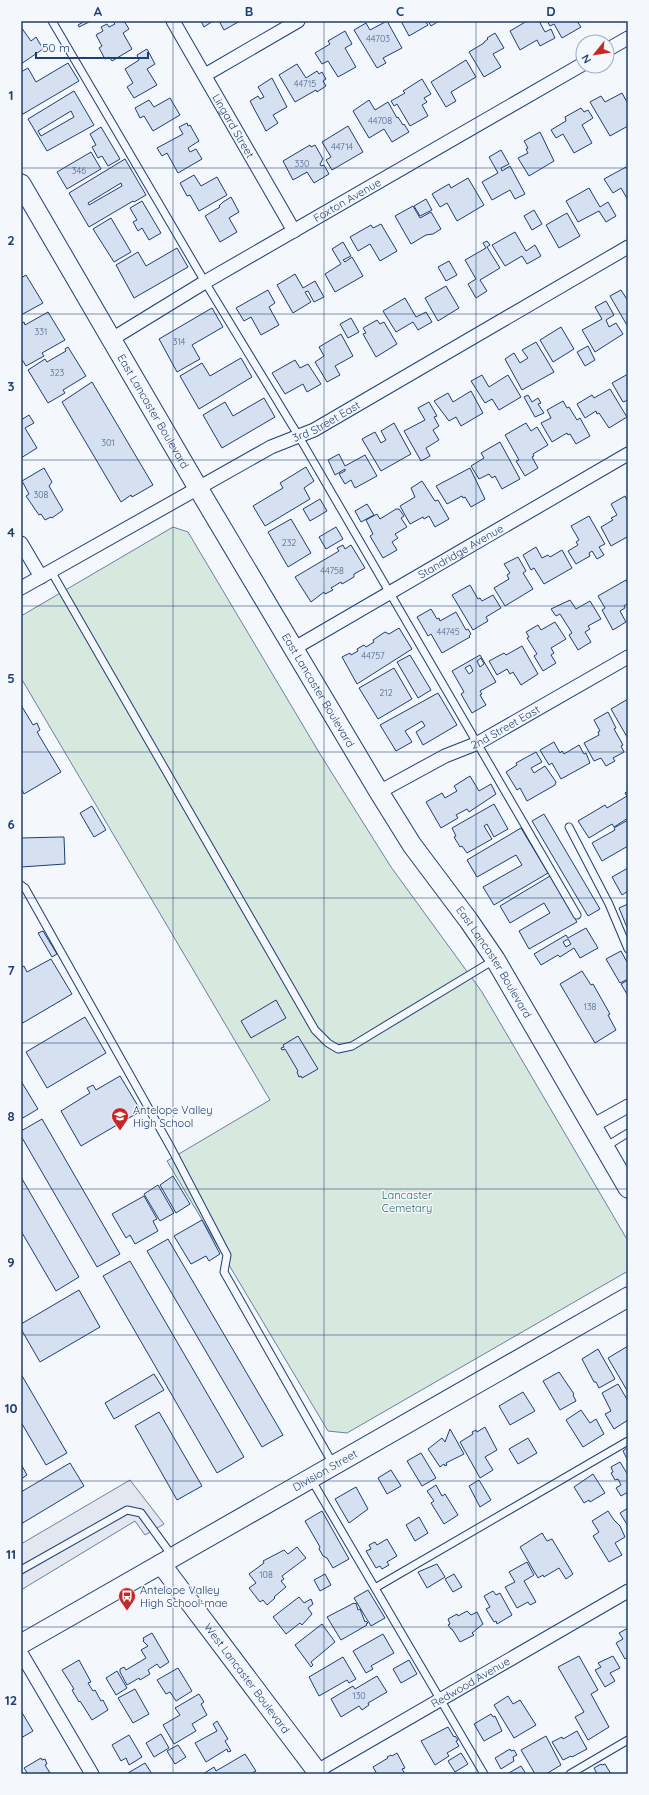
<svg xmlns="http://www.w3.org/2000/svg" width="649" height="1795" font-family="Quicksand,sans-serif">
<rect width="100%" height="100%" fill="#f4f7fb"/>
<path fill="#d7e8df" stroke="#687fa3" d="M173 527 188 532 320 754 391 867 482 992 628 1241V1271L347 1433 328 1431 167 1161 270 1100 21 678V616Z"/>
<path fill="#e3e8f0" stroke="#687fa3" d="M130 1480 164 1524 145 1535 135 1521 21 1590V1544Z"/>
<path fill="#d5e0f0" stroke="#1d3f73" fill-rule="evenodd" d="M85 21H91L79 27 78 25Z
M112 21H124L129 29 123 33 132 49 112 61 109 57 105 59 99 48 102 46 96 35 103 31 101 27 107 24 109 27 115 24Z
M201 21H213L204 27Z
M219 21H240L224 30Z
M387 21 402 48 383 58 386 63 377 68 354 30 366 23 370 30Z
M401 21H425L428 25 409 36Z
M428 21H439L431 26Z
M527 21H539L545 32 551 29 555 38 540 46 537 40 520 50 510 31Z
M547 21H577L581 27 562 38 554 24 550 26Z
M21 27 31 41 36 37 43 49 21 64Z
M345 31 352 44 345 48 356 67 338 77 328 61 322 64 315 53 330 44 328 41Z
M495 33 504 48 493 54 501 67 484 77 469 52 484 43V42L488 39 487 38Z
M147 49 155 64 147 69 157 85 134 98 127 87 133 83 125 69 139 60 137 55Z
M466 60 476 77 451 92 456 101 446 107 431 82Z
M68 63 79 81 23 114 21 111V72L28 68 36 82Z
M297 64 306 78 317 71 319 74 322 72 326 79 323 81 326 86 317 92 316 90 295 102 279 75Z
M272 78 287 107 273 115 278 123 266 131 250 101 258 96 260 99 264 97 258 87Z
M422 79 431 94 424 98 427 102 422 105 428 116 410 126 397 104 394 106 391 101 405 93 403 91Z
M74 91 94 125 47 151 28 119ZM71 111 74 117 41 136 38 131Z
M622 93 628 104V126L610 136 590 102 601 96 605 102Z
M170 98 180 115 153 131 144 116 140 118 135 108 149 100 154 107Z
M369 100 375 110 388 102 397 118 398 117 403 125 404 124 409 132 392 142 384 129 369 138 353 111Z
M581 108 584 112 588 110 593 118 582 125 592 143 574 153 563 134 556 138 551 130 566 121 565 117Z
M187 123 188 126 190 125 199 141 188 148 190 152 196 149 202 159 178 173 167 153 162 156 157 148 183 134 179 127Z
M348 126 363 152 332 170 326 160 331 157 322 142Z
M101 127 120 159 108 166 102 156 98 158 92 147 96 145 90 134Z
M540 132 554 161 529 176 518 158 528 153 526 149 528 148 524 141Z
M310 145 311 147 315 145 323 159 320 164 321 166 324 165 329 174 314 183 307 172 293 180 283 161Z
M501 150 509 164 501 168 502 171 510 166 525 194 515 199 510 190 492 200 482 182 498 173 489 157Z
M91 152 101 169 67 189 57 172Z
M125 159 146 195 134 202 133 201 89 227 69 193ZM121 183 122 186 89 205 88 203Z
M626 167 628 170V200L621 188 613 193 604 179Z
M194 175 201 186 217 177 227 195 199 211 190 195 187 196 180 183Z
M468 178 484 205 457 221 447 203 440 207 432 194 449 184 451 188Z
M589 188 600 207 608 202 616 216 606 222 599 211 578 222 566 201Z
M231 197 239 212 229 218 237 232 220 242 205 216 220 207 219 206 223 202Z
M426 199 432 210 420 216 414 206Z
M142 201 161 233 149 240 142 228 138 231 133 222 137 220 130 208Z
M413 206 420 218 431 212 441 229 433 234 426 235 411 244 395 216Z
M534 210 542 224 532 230 524 216Z
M567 213 580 236 559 248 546 225Z
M111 218 131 252 114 262 93 229Z
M381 224 397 251 380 261 370 244 358 251 350 237 371 225 373 228Z
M515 232 526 251 535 245 541 256 527 264 522 256 505 266 492 245Z
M487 241 490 245 487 247 500 268 480 280 487 291 476 298 468 284 476 279 465 260 486 248 483 243Z
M343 242 351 256 343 260 345 262 352 257 363 276 335 292 325 274 341 264 332 249Z
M177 248 188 267 134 298 116 265 138 252 146 266Z
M449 261 457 275 446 281 438 267Z
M295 274 303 288 315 281 324 297 314 302 308 291 305 292 311 302 293 313 277 285Z
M26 275 43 303 21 315V278Z
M446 286 459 308 438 321 425 298Z
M268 290 275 303 269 307 279 325 261 335 251 317 244 321 236 308Z
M621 290 628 301V327L610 296Z
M405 298 416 317 426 312 432 322 418 330 413 322 396 332 383 311Z
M606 301 614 315 606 320 609 327 616 323 623 334 595 352 582 330 602 319 595 307Z
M212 308 223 327 192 345 200 359 177 372 159 339Z
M48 312 65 340 42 353 44 356 26 366 21 358V324L24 322 25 325Z
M351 318 359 332 348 338 340 324Z
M377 320 380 324 384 322 397 344 376 357 363 334 366 333 363 328Z
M561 327 574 349 553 362 540 340Z
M341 334 353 356 335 366 340 375 327 382 315 362 324 356 319 347Z
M536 342 554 372 522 390 505 359 514 353 520 363 528 358 522 350Z
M588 346 595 360 585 366 577 352Z
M68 347 86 376 63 390 65 393 48 403 28 370 45 359 47 362 66 351 65 349Z
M241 358 252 377 199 409 180 376 202 363 210 376Z
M295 360 300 368 308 364 321 384 307 392 303 384 285 394 272 373Z
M628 374V400L623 402 612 383Z
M482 375 489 387 508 375 521 397 499 410 492 399 485 403 471 381Z
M92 382 153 485 132 497 131 495 121 502 62 402Z
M610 389 627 417 609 428 599 413 597 414 596 411 585 418 577 404 592 395 594 398Z
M471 391 483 413 461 426 456 417 449 421 434 401 448 393 453 402Z
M528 395 532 402 538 398 541 403 538 404 544 413 535 417 524 397Z
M264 398 275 417 222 448 203 415 225 402 233 416Z
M563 401 567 408 569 407 577 420 580 418 590 436 576 444 570 434 568 435 567 433 552 442 541 423 551 418 547 410Z
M429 402 437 416 434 417 439 426 433 430 439 440 426 448 430 456 421 461 404 431 425 420 418 408Z
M29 415 34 423 25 428 37 448 21 458V420Z
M394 423 411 454 381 471 362 439 375 432 381 443 386 440 381 431Z
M526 423 531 431 537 427 548 445 533 454 534 456 532 457 538 468 525 476 516 461 519 460 505 435Z
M500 442 520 479 502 489 495 476 492 478 489 474 479 479 471 466 484 458 481 453Z
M339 454 345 466 365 455 377 476 355 488 351 480 345 484 339 474 345 471V469L335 475 328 460Z
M306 467 314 481 304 488 310 499 265 526 253 506 283 488 280 483Z
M44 468 52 482 49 486 63 510 52 518 51 517 45 520 41 514 39 515 26 496 29 494 22 481Z
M470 468 485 499 471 507 465 497 463 498 462 496 447 504 436 486Z
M422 481 435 501 438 500 449 519 435 527 429 516 424 519 423 517 410 524 400 506 415 497 411 488Z
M625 496 628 502V538L627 537 611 546 601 527 613 520 611 518 617 515 611 504Z
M320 499 327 511 310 521 303 509Z
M367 504 374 515 361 522 355 511Z
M396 509H399L404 516 401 518 407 527 395 534 398 538 392 542 397 550 383 558 370 536 373 534 366 520 377 514 380 519Z
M589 516 605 544 599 547 604 555 597 559 592 551 589 553 590 556 576 564 568 551 578 545 576 542 579 540 571 526Z
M291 519 311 553 288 567 268 532Z
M336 527 343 539 326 549 319 537Z
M343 545 345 549 351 545 365 568 354 574V577L342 584 341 582 331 588 333 590 325 594 324 592 311 602 295 577 339 551 337 548Z
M536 547 542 558 548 555 550 557 562 550 572 568 544 584 534 568 531 570 523 555Z
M518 557 526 571 523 573 533 589 505 606 494 588 509 579 507 575 510 573 504 564Z
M626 580 628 584V603L624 606 625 608 620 611 626 622 613 630 602 610 605 608 598 596Z
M470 585 478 599 480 598 482 601 493 595 501 608 486 617 488 621 473 630 452 595Z
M570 600 576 609 590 601 601 619 588 626 590 629 585 632 591 642 578 650 569 635 572 633 560 614 556 616 551 609Z
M431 609 437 619 439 618 440 621 456 612 466 630 468 629 471 634 469 636 470 637 442 653 431 634 428 636 417 617Z
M555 622 566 639 551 648 554 653 551 655 556 663 543 671 534 656 537 654 527 638 529 637 526 632 538 625 541 630Z
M399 628 412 649 357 684 342 657 350 653 351 655 358 651 357 649 364 645 366 647 374 642 373 640 385 632 389 634Z
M522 646 538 674 521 685 513 672 510 674 507 669 497 675 489 661 504 653 506 655Z
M410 655 431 690 418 698 397 662Z
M480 655 496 682 480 691 482 694 480 695 486 705 472 713 461 694 464 692 452 671ZM481 658 484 664 480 667 477 661ZM470 665 473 671 469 674 465 668Z
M394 668 412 699 378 719 359 688Z
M438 693 457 725 423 745 416 732 425 726 422 721 405 731 412 742 396 751 380 725Z
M628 699V736L627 737 611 709Z
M21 705 33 725 37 723 40 730 37 732 61 772 24 794 21 788Z
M608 712 616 728 614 729 623 745 621 746 624 752 613 758 615 761 606 766 601 758 594 761 584 743 599 735 598 732 600 731 594 720Z
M554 742 560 753 562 751 564 754 579 745 584 754 586 753 590 763 561 779 552 763 549 765 540 750Z
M536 752 542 762 531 768 534 773 545 766 556 782 555 785 527 801 520 788 517 790 506 772 517 765 516 763Z
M470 776 479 791 491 784 496 794 469 812 467 809 456 815 458 818 441 828 426 802 442 793 445 798 457 791 454 786Z
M628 791V818L614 827 612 824 589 838 578 821 605 805 607 808 627 796 625 793Z
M494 804 508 829 494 837 487 824 484 826 492 839 467 853 462 846 460 847 454 837 456 836 452 828Z
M92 806 106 830 94 837 80 813Z
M544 814 600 909 588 916 532 821Z
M628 820V846L602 861 592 843 615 830 614 828Z
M521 828 548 873 494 905 483 887 522 865 516 855 477 877 467 860Z
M60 837H64L65 864 21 867V838Z
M628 868V891L622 895 612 877Z
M550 876 577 922 529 949 519 931 550 913 544 903 510 923 500 906Z
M628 904V930L619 908Z
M586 928 598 948 580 958 574 948 560 957 558 955 541 965 534 954 566 935 568 938ZM568 939 571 944 566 947 563 942Z
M43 931 57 954 52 957 38 933Z
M621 951 628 964V979L620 983 606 959Z
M51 959 72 994 21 1024V968L24 966 27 972Z
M582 971 591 985 593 984 610 1014 608 1015 616 1030 595 1043 560 984Z
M628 980V996L621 984Z
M276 1000 286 1018 251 1038 241 1021Z
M85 1017 106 1053 47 1088 26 1052Z
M298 1036 318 1069 302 1078 301 1076 299 1077 297 1072 298 1071 285 1049 282 1050 281 1048 284 1047 283 1045Z
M120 1076 141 1111 81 1146 61 1111 90 1093 87 1088 93 1085 96 1090Z
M21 1081 38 1109 21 1119Z
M42 1119 120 1254 97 1267 21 1136V1131Z
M173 1176 190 1204 176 1213 160 1185Z
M21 1177 79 1277 56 1291 21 1231Z
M158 1185 174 1213 160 1221 144 1194Z
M144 1196 157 1219 153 1221 158 1231 135 1244 130 1235 126 1238 112 1214Z
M202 1220 220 1254 209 1261 206 1256 191 1264 174 1236Z
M168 1239 283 1435 262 1447 147 1251Z
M130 1261 244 1457 217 1473 103 1276Z
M79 1290 100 1327 40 1362 21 1329V1324Z
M628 1346V1392L608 1358Z
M598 1349 615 1379 599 1388 596 1382H594L582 1359Z
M559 1372 574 1394 573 1395 576 1401 560 1410 543 1381Z
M21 1374 67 1453 46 1465 21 1422Z
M154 1374 164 1390 114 1419 105 1403Z
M618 1384 628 1401V1420L614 1429 605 1414 611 1411 602 1393Z
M523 1392 535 1411 510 1425 499 1406Z
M581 1410 590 1423 596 1419 604 1434 583 1447 566 1420Z
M159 1412 202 1486 177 1500 135 1426Z
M485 1427 497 1450 485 1457 493 1470 480 1478 460 1442 473 1434 472 1432 476 1430 477 1432Z
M450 1429 464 1454 446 1463 447 1465 445 1466 444 1464 440 1467 428 1449 442 1438 445 1442Z
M528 1438 537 1453 518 1464 509 1449Z
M628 1447V1461L623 1451Z
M421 1453 436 1478 422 1486 407 1461Z
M620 1462 628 1475V1492L621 1496 616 1488 621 1485 618 1479 615 1480 611 1473 613 1472 611 1467Z
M70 1463 84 1486 21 1524V1492Z
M21 1464 27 1475 21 1479Z
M391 1470 401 1486 387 1494 378 1478Z
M593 1474 605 1493 590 1502 589 1500 584 1503 574 1487Z
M479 1480 491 1500 480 1507 469 1486Z
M436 1485 442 1496 445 1494 458 1515 444 1524 431 1503 434 1501 427 1491Z
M356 1487 368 1509 349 1523 335 1499Z
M628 1508V1526L620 1513Z
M322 1511 349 1559 333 1568 327 1558 323 1556 319 1549 320 1547 305 1521Z
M608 1511 614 1520 620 1526 625 1537 615 1543 622 1555 609 1562 593 1536 599 1532 592 1521Z
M419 1517 428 1533 415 1541 406 1525Z
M542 1533 547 1541 552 1539 573 1574 566 1579 559 1568 544 1577 543 1575 538 1578 520 1547Z
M387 1539 397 1556 387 1562 389 1565 382 1569 380 1566 376 1568 366 1551 371 1549 369 1545 375 1542 377 1545Z
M297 1547 306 1558 282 1576 284 1579 281 1581 286 1587 274 1597 275 1598 267 1605 263 1600 260 1602 249 1588 256 1583 249 1574 264 1563 263 1561 284 1550 288 1554Z
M527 1562 534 1575 524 1581 536 1602 530 1605 528 1602 517 1608 505 1587 515 1582 509 1572Z
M437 1564 445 1577 427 1588 418 1572Z
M325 1574 331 1585 320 1591 314 1580Z
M454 1574 462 1587 453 1592 445 1579Z
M368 1590 385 1618 371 1626 354 1598Z
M493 1591 496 1595 500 1593 512 1615 497 1624 496 1621 494 1622 486 1609 490 1607 484 1596Z
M299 1597 304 1603 311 1599 313 1604 308 1608 312 1614 302 1625 300 1623 286 1634 273 1617Z
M354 1603 355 1604 356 1603 358 1610 360 1609 365 1622 366 1621 368 1623 366 1624 367 1625 341 1640 327 1617Z
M467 1611 471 1615 477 1612 483 1624 472 1633 474 1635 460 1642 452 1629H451L448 1625 450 1624 448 1619 457 1614 458 1616Z
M322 1624 335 1642 311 1662 313 1665 311 1667 295 1645Z
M628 1628V1657L625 1659 616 1643 623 1639 619 1633Z
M152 1633 169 1662 160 1668 157 1664 148 1670 150 1674 140 1680 139 1678 127 1685 120 1672V1669L124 1667 126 1670 146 1658 141 1650 148 1646 143 1641 144 1640 143 1638Z
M383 1634 394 1653 371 1666 373 1669 366 1673 353 1651Z
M579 1656 598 1690 591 1694 609 1727 588 1740 575 1717 584 1712 558 1667Z
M613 1656 620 1668 610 1673 615 1681 605 1687 595 1670 601 1667 598 1663Z
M343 1657 356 1679 349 1683 347 1680 319 1696 309 1677Z
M79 1660 91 1682 88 1683 93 1691 95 1690 101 1701 103 1700 108 1710 92 1720 80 1701 79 1702 72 1690 74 1689 62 1670Z
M409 1660 417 1674 401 1683 393 1669Z
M178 1668 192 1691 176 1701 170 1692 166 1694 157 1680Z
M117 1671 127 1688 116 1695 106 1678Z
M377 1676 387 1692 368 1703 369 1705 362 1710 359 1706 341 1717 331 1699 353 1686 355 1689Z
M135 1689 149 1714 133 1723 118 1698Z
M199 1694 204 1702 201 1704 207 1715 192 1724 196 1731 174 1744 163 1725 180 1715 175 1708Z
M508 1696 513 1704 520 1700 536 1725 514 1738 494 1705Z
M21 1711 33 1731 21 1738Z
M491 1714 493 1717 495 1716 502 1731 484 1741 474 1724Z
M217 1721 228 1739 225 1741 231 1751 228 1752 227 1749 206 1762 195 1743 217 1731 213 1724Z
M448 1727 454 1737 455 1736 458 1740 456 1741 459 1746 447 1753 449 1756 435 1765 421 1741Z
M577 1731 587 1749 572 1757 571 1756 563 1760 552 1742 562 1737 563 1739Z
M161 1734 169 1748 154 1757 146 1743Z
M129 1735 142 1757 129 1765 126 1758 121 1761 112 1745Z
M546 1736 561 1765 546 1774H535L521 1750Z
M178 1745 186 1757 175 1764 167 1751Z
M510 1749 511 1751 514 1750 517 1755 513 1757 514 1761 501 1769 495 1758Z
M397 1753 405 1768 402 1769 405 1774H377L373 1767 388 1758 387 1757 391 1755 392 1756Z
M461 1753 468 1764 455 1772 448 1761Z
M245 1754 256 1771 250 1774H203L214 1767 216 1771Z
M41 1758 42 1760 45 1759 47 1764 45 1765 50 1773 28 1774 24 1768Z
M145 1763 152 1774H129L128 1773Z
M601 1764 602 1765 605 1764 611 1774H597L594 1768Z
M521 1766 526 1774H507Z"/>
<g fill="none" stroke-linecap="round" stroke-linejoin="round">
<g stroke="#1d3f73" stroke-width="9">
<path id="lane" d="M52 21 205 282 298 435 577 915
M51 571 315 1030 328 1043 338 1049 352 1046 494 960
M569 827 609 904 628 949
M21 885 25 888 171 1148 227 1255 224 1272 333 1464
M605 1147 628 1133
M311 1479 484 1774
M21 1570 127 1510 141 1513 173 1557
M375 1588 628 1441
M570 1774 628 1740"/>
</g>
<g stroke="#1d3f73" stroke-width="15">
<g id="street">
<path id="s1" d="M173 21 294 231"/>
<path d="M607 50 628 38"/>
<path d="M205 75 298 21"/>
<path id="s2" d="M112 339 205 282 583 64"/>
<path d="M21 543 41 577"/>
<path id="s3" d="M21 588 271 447 314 430 628 247"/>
<path id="s4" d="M293 649 628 454"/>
<path id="s5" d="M379 792 445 756 478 743 628 657"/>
<path d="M592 1126 628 1106"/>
<path d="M21 1653 92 1774"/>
<path id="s6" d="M312 1774 628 1591"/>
</g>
</g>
<g stroke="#1d3f73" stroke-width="21">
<g id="secondary">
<path id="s7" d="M21 184 198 488 379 792 412 845 469 921 495 959 628 1188"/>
<path id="s8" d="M161 1564 319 1774"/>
<path id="s9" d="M21 1644 628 1297"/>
</g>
</g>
<use href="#lane" stroke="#f4f7fb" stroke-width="7"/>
<use href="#street" stroke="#f4f7fb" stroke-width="13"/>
<use href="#secondary" stroke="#f4f7fb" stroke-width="19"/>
</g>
<path fill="none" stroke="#1d3f73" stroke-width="1" stroke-opacity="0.55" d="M173 21V1774M324 21V1774M476 21V1774M21 168H628M21 314H628M21 460H628M21 606H628M21 752H628M21 898H628M21 1043H628M21 1189H628M21 1335H628M21 1481H628M21 1627H628"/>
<defs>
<g id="school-pin" transform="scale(0.9)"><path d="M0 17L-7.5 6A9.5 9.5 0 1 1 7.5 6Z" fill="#c62828" stroke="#f4f7fb"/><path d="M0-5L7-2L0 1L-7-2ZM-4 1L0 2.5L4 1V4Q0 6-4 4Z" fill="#fff"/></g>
<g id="bus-pin" transform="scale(0.9)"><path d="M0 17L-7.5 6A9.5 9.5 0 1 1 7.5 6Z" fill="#c62828" stroke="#f4f7fb"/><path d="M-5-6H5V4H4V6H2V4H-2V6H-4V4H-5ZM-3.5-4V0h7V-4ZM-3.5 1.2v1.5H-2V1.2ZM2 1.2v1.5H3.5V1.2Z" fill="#fff"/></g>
</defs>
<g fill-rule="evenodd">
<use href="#school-pin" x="120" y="1116"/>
<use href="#bus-pin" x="127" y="1596"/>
</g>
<g text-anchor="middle" stroke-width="3" stroke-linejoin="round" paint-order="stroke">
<g font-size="9" fill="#4b6792">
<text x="378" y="42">44703</text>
<text x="305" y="87">44715</text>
<text x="380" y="124">44708</text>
<text x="342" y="150">44714</text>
<text x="302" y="167">330</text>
<text x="79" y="174">346</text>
<text x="41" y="335">331</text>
<text x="179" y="345">314</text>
<text x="57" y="376">323</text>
<text x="108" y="446">301</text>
<text x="41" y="498">308</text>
<text x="289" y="546">232</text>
<text x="332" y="574">44758</text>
<text x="448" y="635">44745</text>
<text x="373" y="659">44757</text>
<text x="386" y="696">212</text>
<text x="590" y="1010">138</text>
<text x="266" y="1578">108</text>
<text x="359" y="1699">130</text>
</g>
<g font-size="11" fill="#1d3f73" stroke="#f4f7fb">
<text dy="4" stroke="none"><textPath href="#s1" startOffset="121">Lingard Street</textPath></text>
<text dy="4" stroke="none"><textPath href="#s2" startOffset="273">Foxton Avenue</textPath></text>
<text dy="4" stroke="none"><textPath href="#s7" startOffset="263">East Lancaster Boulevard</textPath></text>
<text dy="4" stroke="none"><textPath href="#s3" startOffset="348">3rd Street East</textPath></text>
<text dy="4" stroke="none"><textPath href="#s4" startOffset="194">Standridge Avenue</textPath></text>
<text dy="4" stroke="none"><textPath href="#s7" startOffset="587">East Lancaster Boulevard</textPath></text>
<text dy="4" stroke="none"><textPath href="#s5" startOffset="142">2nd Street East</textPath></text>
<text dy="4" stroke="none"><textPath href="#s7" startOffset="911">East Lancaster Boulevard</textPath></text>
<text dy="4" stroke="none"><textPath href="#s9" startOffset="350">Division Street</textPath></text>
<text dy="4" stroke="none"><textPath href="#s8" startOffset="143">West Lancaster Boulevard</textPath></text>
<text dy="4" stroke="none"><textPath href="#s6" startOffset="183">Redwood Avenue</textPath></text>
</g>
<g font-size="11" fill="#1d3f73" stroke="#f4f7fb" text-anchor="start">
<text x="133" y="1114">Antelope Valley<tspan x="133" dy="13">High School</tspan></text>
<text x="140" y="1594">Antelope Valley<tspan x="140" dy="13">High School-mae</tspan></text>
</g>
<g font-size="11" fill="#2c6c60" stroke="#f4f7fb">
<text x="407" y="1199">Lancaster<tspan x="407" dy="13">Cemetary</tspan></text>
</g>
</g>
<rect width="649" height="1795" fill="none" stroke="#f4f7fb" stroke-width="44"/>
<g transform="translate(595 54) rotate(240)"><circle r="19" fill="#f4f7fb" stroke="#9eadc5"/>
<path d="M0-3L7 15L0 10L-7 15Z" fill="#c62828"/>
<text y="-6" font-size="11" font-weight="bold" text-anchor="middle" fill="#1d3f73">N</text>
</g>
<path d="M36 52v6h112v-6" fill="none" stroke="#1d3f73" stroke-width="2"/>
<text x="42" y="52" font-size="12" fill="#1d3f73" stroke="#f4f7fb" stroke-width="3" paint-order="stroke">50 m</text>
<rect x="22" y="22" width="605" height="1751" fill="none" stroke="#1d3f73" stroke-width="1.5"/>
<g font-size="13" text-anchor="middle" font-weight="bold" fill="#1d3f73">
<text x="98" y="16">A</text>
<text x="249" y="16">B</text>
<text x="400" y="16">C</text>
<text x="551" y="16">D</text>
<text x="11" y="100">1</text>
<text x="11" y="245">2</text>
<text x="11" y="391">3</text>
<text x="11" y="537">4</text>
<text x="11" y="683">5</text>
<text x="11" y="829">6</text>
<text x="11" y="975">7</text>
<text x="11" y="1121">8</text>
<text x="11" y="1267">9</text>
<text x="11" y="1413">10</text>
<text x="11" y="1559">11</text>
<text x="11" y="1705">12</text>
</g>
</svg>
